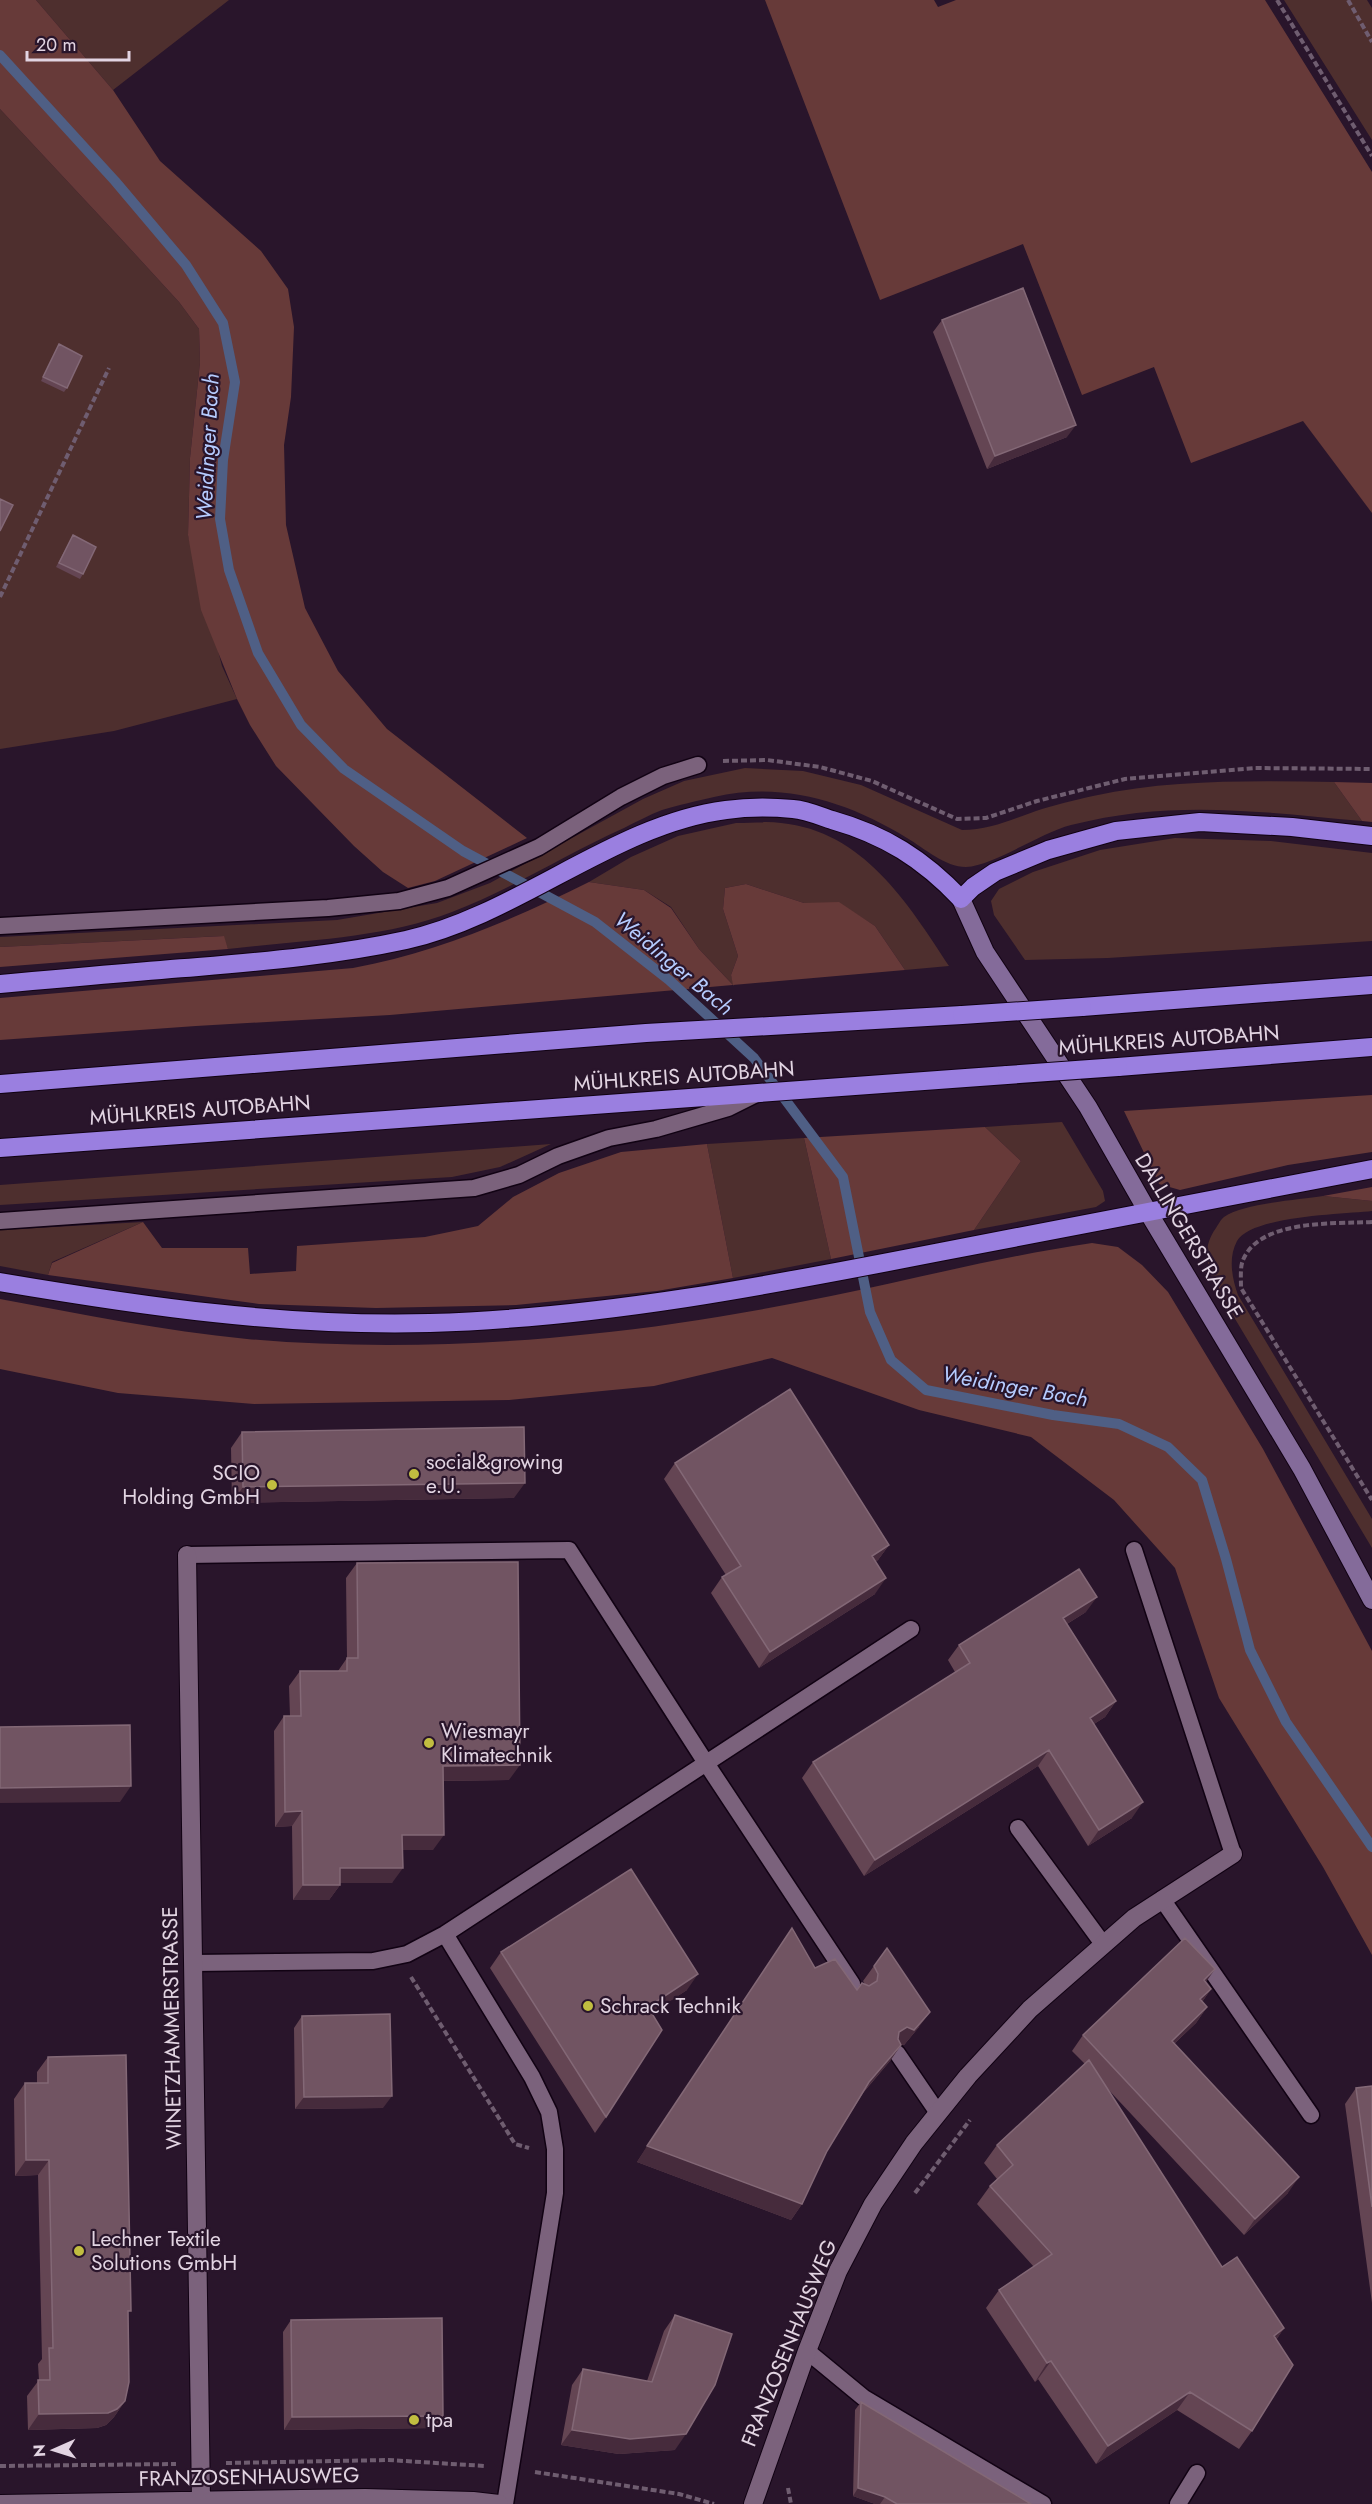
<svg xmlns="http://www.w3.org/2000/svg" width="1372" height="2504" font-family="Jost,sans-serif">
<rect width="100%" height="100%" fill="#29152b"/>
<path fill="#4e2f2e" d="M36 0H229L113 90Z
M1284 0H1367L1372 8V140Z
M0 109 124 242 179 302 199 329 200 362 190 458 188 535 222 666 237 699 114 731 0 749Z
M745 768 803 771 861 785 962 830C989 830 1010 820 1036 811 1054 805 1075 800 1093 796 1172 779 1254 781 1334 782L1362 821C1260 812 1173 799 1071 825 1040 833 995 865 966 867 945 867 924 848 907 838 848 802 784 781 714 797 697 801 678 805 662 810 649 815 636 822 624 828 566 854 512 889 452 912 382 939 302 940 228 949L223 936 0 947V937L337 920 437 903 490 883 643 799 684 781Z
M736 823C751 823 767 821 781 823 863 831 908 903 949 966L905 970 875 926 839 903H804L746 884 725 888 723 909 738 956 731 975 734 986 699 949 671 907 644 890 589 882 631 857 678 836Z
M1175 838 1271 841 1372 853V941L1108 958 1025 960 994 915 991 901 999 889 1033 872 1100 850Z
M1062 1122 1103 1191 1105 1201 1096 1207 974 1230 1021 1161 985 1127Z
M804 1138 831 1259 733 1278 707 1144Z
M551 1144 500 1167 452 1177 0 1205V1185Z
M1323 1196 1372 1201V1211C1344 1214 1251 1216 1237 1241 1228 1258 1232 1278 1238 1295L1372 1519V1548L1219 1292C1208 1271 1200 1250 1216 1228 1218 1225 1221 1219 1224 1217 1243 1203 1299 1200 1323 1196Z
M143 1222 52 1262 48 1275 0 1266V1230Z"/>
<path fill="#673a39" d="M0 0H36L113 90 160 161 261 251 288 289 294 327 291 397 284 445 286 525 305 608 338 671 387 729 527 838 435 881 408 888 383 872 354 846 276 766 250 725 237 699 201 610 188 535 190 458 200 362 199 329 179 302 124 242 0 109Z
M765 0H934L938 7 956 0H1265L1372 172V513L1303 421 1191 463 1154 367 1082 395 1023 244 880 300Z
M1334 782 1372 783V822L1362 821Z
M589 882 644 890 671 908 699 949 733 985 731 975 738 956 723 909 725 888 746 884 804 903 839 902 875 926 905 970 390 1015 196 1026 0 1040V998L353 968C438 952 512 920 589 882Z
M224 936 228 949 0 967V947Z
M1372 1095V1152L1288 1165 1180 1190 1159 1184 1124 1111Z
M985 1127 1021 1161 974 1230 831 1259 804 1138Z
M707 1144 733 1278 657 1291 516 1305 376 1308 259 1304 48 1275 52 1263 143 1222 162 1248H248L250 1274 296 1271 297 1246 425 1237 478 1226 513 1197 559 1173 621 1152Z
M1372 1187V1201L1323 1196Z
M1092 1243 1118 1247 1142 1265 1168 1292 1263 1449 1372 1651V1955L1323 1867 1219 1698 1175 1568 1114 1500 1031 1437 919 1410 772 1358 654 1386 509 1400 254 1404 118 1393 0 1369V1299C82 1314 164 1331 247 1339 357 1349 480 1346 590 1334 670 1326 752 1312 831 1296 918 1278 1004 1256 1092 1243Z"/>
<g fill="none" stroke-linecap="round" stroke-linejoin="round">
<path stroke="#4f5f85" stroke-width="10" d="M0 55 115 181 186 265 223 323 235 382 223 460 220 519 229 570 258 653 301 725 344 769 463 851 595 922 669 980 754 1058 843 1177 870 1312 891 1360 926 1390 1053 1415 1119 1424 1168 1447 1202 1480 1226 1559 1250 1650 1286 1722 1372 1847"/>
<g stroke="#110213" stroke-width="19">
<path id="lane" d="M0 926 328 908 399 901 448 888 539 847 621 797 663 776 698 765
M0 1221 474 1188 519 1175 558 1156 609 1138 656 1129 728 1108 758 1093
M1134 1550 1233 1854
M187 1555 569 1550 706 1763 852 1984
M1018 1828 1103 1944
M1162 1899 1311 2115
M445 1934 532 2077 549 2112 555 2149V2193L505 2504
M193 1963 373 1961 407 1954 445 1934 911 1629
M897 2053 938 2113
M807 2351 864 2398 1043 2504
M1178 2504 1197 2473"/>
</g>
<g stroke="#110213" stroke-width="20">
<path id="street" d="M187 1555 201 2500
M0 2504 365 2498 473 2501 499 2504
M753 2504 807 2351 838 2271 873 2204 914 2143 968 2076 1030 2009 1134 1918 1233 1854"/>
</g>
<g stroke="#110213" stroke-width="20">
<path id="secondary" d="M961 899 985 952 1088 1107 1148 1212 1302 1469 1372 1600"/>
</g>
<g stroke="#110213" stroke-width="20">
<path id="highway" d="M0 984C66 978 132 972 198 967 268 961 337 955 406 940 518 915 615 824 726 810 747 807 772 807 793 809 806 810 820 816 832 820 885 835 923 859 961 899L973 887 995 872 1048 850 1116 831 1200 822 1292 827 1372 836
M1082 1007 1372 985
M1118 1067 1372 1047
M0 1084 646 1033 962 1015
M0 1148 1007 1075
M0 1282C142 1306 285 1327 430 1323 602 1318 771 1285 940 1252 1084 1224 1228 1196 1372 1169"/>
</g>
<path stroke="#6f5d70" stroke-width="4" stroke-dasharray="6 3" stroke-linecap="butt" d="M1277 0 1372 156
M1348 0 1372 42
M0 597 109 368
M723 761 767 760 820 767 872 781 957 819 986 818 1037 801 1125 779 1255 768 1372 769
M1372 1222C1334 1224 1260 1219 1243 1260 1240 1267 1241 1279 1241 1288L1372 1500
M411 1977 515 2144 529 2148
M915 2193 970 2120
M226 2463 388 2460 485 2466
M0 2466 176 2464
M535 2472 679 2494 714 2504
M788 2488 791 2504"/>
<use href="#lane" stroke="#7b627c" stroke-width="16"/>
<use href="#street" stroke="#7b627c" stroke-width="18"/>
<use href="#secondary" stroke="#846b9a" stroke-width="18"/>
<use href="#highway" stroke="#9a7fe0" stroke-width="18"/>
<g stroke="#110213" stroke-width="20" stroke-linecap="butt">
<path id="highway-bridge" d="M962 1015 1082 1007
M1007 1075 1118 1067"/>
</g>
<use href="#highway-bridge" stroke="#9a7fe0" stroke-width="18"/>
</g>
<path fill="#644553" d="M942 320 1067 437 987 469 933 332Z
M59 344 67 388 64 392 41 381Z
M73 535 83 574 80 579 56 567Z
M242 1432 514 1498 232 1503 231 1448Z
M675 1463 889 1545 878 1560 875 1562V1594L759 1668 711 1593 722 1577 726 1575 664 1479Z
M357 1563 509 1780 443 1781 433 1850H402L392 1883H340V1885L329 1900H293L292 1826 275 1827 274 1731 284 1716H290L289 1686 300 1671H338L347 1658 346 1578Z
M1086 1612 1067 1624 1116 1701 1105 1717 1094 1724 1132 1818 1088 1846 1038 1766 864 1876 802 1778 813 1762 955 1672 948 1660 959 1645Z
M792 1928 815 1968 857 1990 865 1984 863 1981 887 1948 919 2027 904 2045 900 2044 901 2045 890 2061 863 2093 827 2151 802 2204 791 2220 637 2162Z
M501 1952 687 1990 651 2013 606 2117 595 2133 490 1968Z
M1205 1983 1211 1989 1202 2002 1207 2007 1196 2023 1174 2044 1288 2193 1244 2235 1105 2086 1222 2267 1284 2328 1276 2340 1252 2431 1239 2449 1177 2410 1096 2464 1038 2379 1035 2382 986 2308 999 2290 1034 2267 977 2204 990 2186 997 2179 984 2163 997 2145 1085 2064 1072 2051 1083 2035Z
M302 2016 383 2108 295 2109 294 2028Z
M48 2057 128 2316 125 2401 114 2417 106 2425 97 2428 28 2430 27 2396 39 2380 38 2364 42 2359 38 2175 15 2176 14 2099 25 2083H37V2072Z
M1372 2086V2303L1345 2104 1356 2088Z
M675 2315V2450L619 2454 561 2445 572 2385 583 2369 647 2381 664 2331Z
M291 2320 443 2416 435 2428 284 2430 283 2332Z
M861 2402 1031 2504H875L853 2496 855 2410Z"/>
<path fill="#462b3c" d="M1076 425 1067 437 987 469 995 456Z
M525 1483 514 1498 232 1503 243 1487Z
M889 1545 878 1560 861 1572 872 1556Z
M886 1578 875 1594 759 1668 770 1652Z
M1097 1597 1086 1612 1052 1633 1063 1618Z
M1116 1701 1105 1717 1080 1733 1090 1718Z
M1049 1750 1038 1766 864 1876 875 1860Z
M520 1765 509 1780 433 1781 443 1766Z
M131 1786 120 1802 0 1803V1788Z
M1143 1802 1132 1818 1088 1846 1099 1830Z
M302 1811 292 1826 275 1827 285 1812Z
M402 1835H444L433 1850H392Z
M340 1868H403L392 1883H329Z
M303 1885H340L329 1900H293Z
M1215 1969 1204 1985V1980Z
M698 1974 687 1990 637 2023 648 2007Z
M1211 1989 1200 2005V1999Z
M1207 2007 1196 2023 1161 2056 1172 2041Z
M930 2012 919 2027 904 2045 896 2043 899 2032Z
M901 2045 890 2061 858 2098 869 2082Z
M392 2096 383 2108 295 2109 304 2097Z
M647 2146 802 2204 791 2220 637 2162Z
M26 2160H49L38 2175 15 2176Z
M1299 2177 1288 2193 1244 2235 1255 2219Z
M1284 2328 1272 2346 1274 2336Z
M1051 2361 1038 2379 1035 2382 1047 2363Z
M1190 2392 1177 2410 1096 2464 1108 2446Z
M125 2401 114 2417 106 2425 97 2428 28 2430 39 2414Z
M443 2416 435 2428 284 2430 292 2417Z
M572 2430 686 2434 675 2450 619 2454 561 2445Z
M858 2488 885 2497 880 2504H875L853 2496Z"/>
<path fill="#715462" stroke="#836876" stroke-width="1.5" d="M1023 288 1076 425 995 456 942 320Z
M59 344 82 356 67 388 43 377Z
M0 499 13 505 0 531Z
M73 535 96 547 83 574 59 563Z
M790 1389 889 1545 872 1556 886 1578 770 1652 722 1577 741 1566 675 1463Z
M524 1427 525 1483 243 1487 242 1432Z
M518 1562 520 1765 443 1766 444 1835H402L403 1868H340V1885H303L302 1811 285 1812 284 1716H301L300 1671H347V1658H358L357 1563Z
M1079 1569 1097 1597 1063 1618 1116 1701 1090 1718 1143 1802 1099 1830 1049 1750 875 1860 813 1762 970 1663 959 1645Z
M130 1725 131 1786 0 1788V1727Z
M631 1869 698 1974 648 2007 662 2030 606 2117 501 1952Z
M792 1928 815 1968 835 1959 857 1990 862 1983 869 1986 877 1981 878 1974 874 1966 887 1948 930 2012 914 2030 907 2027 899 2032 898 2039 901 2045 869 2082 827 2151 802 2204 647 2146Z
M1185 1938 1215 1969 1204 1980 1211 1989 1200 1999 1207 2007 1172 2041 1299 2177 1255 2219 1083 2035Z
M390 2014 392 2096 304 2097 302 2016Z
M126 2055 131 2311H128L129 2382 125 2401 117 2409 108 2413 39 2414 38 2380H50L49 2348H53L49 2160H26L25 2083H48V2057Z
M1089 2060 1222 2267 1237 2257 1284 2328 1274 2336 1293 2365 1252 2431 1190 2392 1108 2446 1051 2361 1047 2363 999 2290 1052 2254 990 2186 1013 2165 997 2145Z
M1372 2086V2207L1356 2088Z
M675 2315 732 2334 715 2385 686 2434 630 2439 572 2430 583 2369 652 2382Z
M442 2318 443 2416 292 2417 291 2320Z
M861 2402 1031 2504H897L885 2497 858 2488Z"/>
<g fill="#c1bd40" stroke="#29152b" stroke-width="2">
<circle cx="414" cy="1474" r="6"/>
<circle cx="272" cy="1485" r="6"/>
<circle cx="429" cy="1743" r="6"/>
<circle cx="588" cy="2006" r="6"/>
<circle cx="79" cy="2251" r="6"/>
<circle cx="414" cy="2420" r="6"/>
</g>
<g text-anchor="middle" stroke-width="4.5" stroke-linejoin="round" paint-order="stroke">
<g font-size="21" fill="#e2d4e2" stroke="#29152b">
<text transform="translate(1169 1040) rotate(-4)" y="7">MÜHLKREIS AUTOBAHN</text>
<text transform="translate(684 1076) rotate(-4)" y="7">MÜHLKREIS AUTOBAHN</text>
<text transform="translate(200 1110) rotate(-4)" y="7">MÜHLKREIS AUTOBAHN</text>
<text transform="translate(1189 1236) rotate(59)" y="7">DALLINGERSTRASSE</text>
<text transform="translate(172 2028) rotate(-91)" y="7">WINETZHAMMERSTRASSE</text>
<text transform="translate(789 2343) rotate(-68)" y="7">FRANZOSENHAUSWEG</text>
<text transform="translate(249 2477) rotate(-1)" y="7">FRANZOSENHAUSWEG</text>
</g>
<g font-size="21" fill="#e2d4e2" stroke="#29152b" text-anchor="start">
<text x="426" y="1469">social&amp;growing<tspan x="426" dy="24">e.U.</tspan></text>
<text x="260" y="1480" text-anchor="end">SCIO<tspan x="260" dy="24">Holding GmbH</tspan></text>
<text x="441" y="1738">Wiesmayr<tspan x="441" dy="24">Klimatechnik</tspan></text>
<text x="600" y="2013">Schrack Technik</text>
<text x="91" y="2246">Lechner Textile<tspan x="91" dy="24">Solutions GmbH</tspan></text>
<text x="426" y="2427">tpa</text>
</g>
<g font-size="22" font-style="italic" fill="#b5cbfe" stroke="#29152b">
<text transform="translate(207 447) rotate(-87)" y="8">Weidinger Bach</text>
<text transform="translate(674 963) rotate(40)" y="8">Weidinger Bach</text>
<text transform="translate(1015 1386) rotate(10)" y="8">Weidinger Bach</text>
</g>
</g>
<g transform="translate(54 2450) rotate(267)" stroke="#29152b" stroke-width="4.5" paint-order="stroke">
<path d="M0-4.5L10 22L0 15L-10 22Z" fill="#e2d4e2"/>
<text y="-9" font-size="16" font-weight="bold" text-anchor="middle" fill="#e2d4e2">N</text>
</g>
<path d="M27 51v9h102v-9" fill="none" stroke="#e2d4e2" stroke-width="3"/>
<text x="36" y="51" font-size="18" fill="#e2d4e2" stroke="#29152b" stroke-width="4.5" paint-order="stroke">20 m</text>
</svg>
